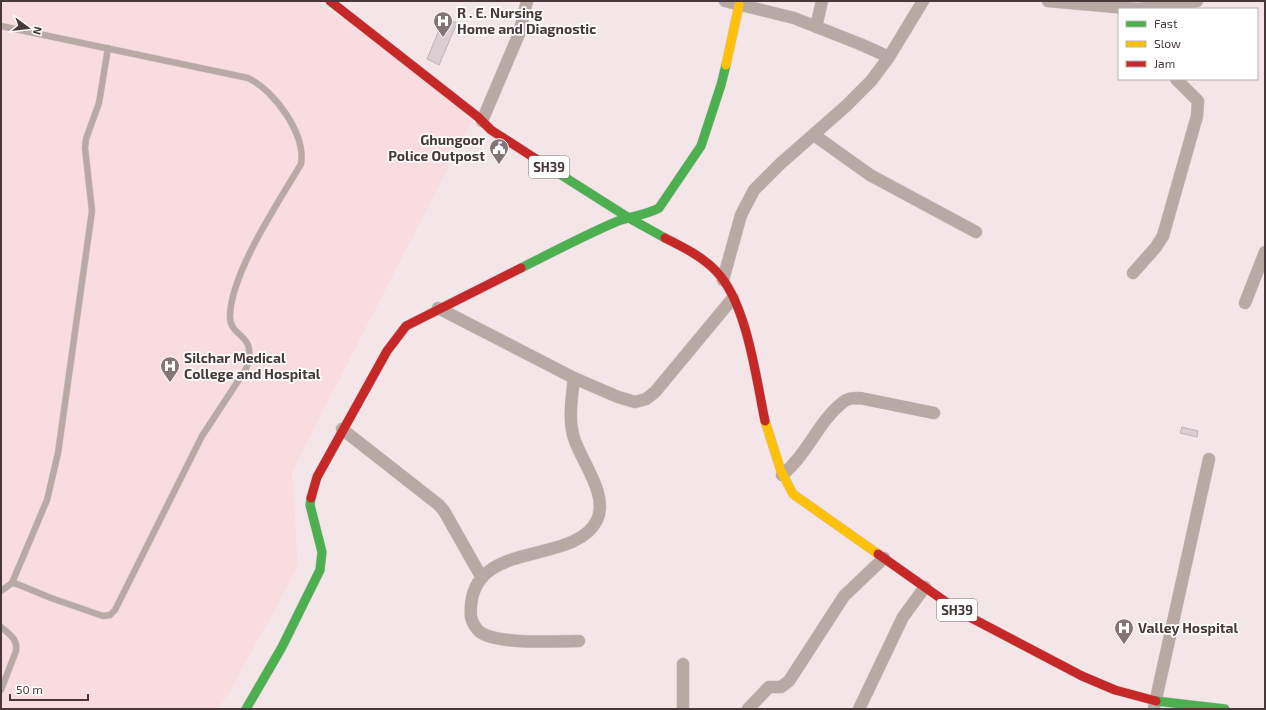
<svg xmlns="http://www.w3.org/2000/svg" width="1266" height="710" font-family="'Exo 2',sans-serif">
<rect width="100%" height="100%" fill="#f4e6e8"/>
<path fill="#f8dcdf" d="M1 1H316L476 113 292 472 298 567 230 691 218 709H1Z"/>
<path fill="#dbced3" stroke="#bfb3b8" d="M444 18 457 23 439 65 427 59Z
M1182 427 1198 431 1197 437 1180 433Z"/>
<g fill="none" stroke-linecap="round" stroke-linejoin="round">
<g stroke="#d1c4c6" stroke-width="7">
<path id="lane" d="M1 26 248 78C274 90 306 134 301 164 278 203 232 271 230 315 229 340 259 331 246 369L202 436 115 610 110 615 103 616 51 598 17 584 12 583 1 591
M12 583 47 500 58 453 92 211 85 148 86 139 99 103 108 48
M1 627C9 634 18 639 16 651L1 690"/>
</g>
<g stroke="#d1c4c6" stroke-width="13">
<path id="street" d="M725 1 794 18 860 44 889 57
M1048 1 1138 9 1197 1
M816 27 822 1
M482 121 519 34 527 1
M814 135 870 175 976 232
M1133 273 1156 247 1163 236 1197 116 1198 101 1176 79
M723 280 741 215 754 190 780 164 846 106 871 81 889 57 923 1
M1245 303 1265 252
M438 308 574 378 618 397 635 402 646 399 655 392 733 298
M574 378C572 396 568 420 574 438 581 461 609 495 597 520 574 568 465 536 471 617 472 622 476 629 480 632 498 645 556 641 579 641
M342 429 439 505 444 511 482 578
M782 475C808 454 818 422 842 403 847 398 853 398 860 398L934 413
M683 664V709
M1154 708 1209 459
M748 709 769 687H781L789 681 844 596 884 558
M859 709 903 617 925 587"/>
</g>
<g stroke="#d1c4c6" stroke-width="10">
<path id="fast" d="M536 159 629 218 665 238
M521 268C553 252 585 235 618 221 632 216 646 215 659 208L701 146 721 85 726 65
M1156 701 1225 709
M246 709 282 647 320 570 322 552 310 505 311 498"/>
</g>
<g stroke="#d1c4c6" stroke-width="10">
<path id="slow" d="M726 65 739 5
M765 421 781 471 793 494 878 554"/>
</g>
<g stroke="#d1c4c6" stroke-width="10">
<path id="jam" d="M330 1 478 117 491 130 536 159
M665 238C683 247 703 257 716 271 747 303 756 378 765 421
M311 498 317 477 387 351 406 326 521 268
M878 554 960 612 1082 676 1115 690 1156 701"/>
</g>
<use href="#lane" stroke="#b9a9a4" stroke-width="6"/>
<use href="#street" stroke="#b9a9a4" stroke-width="12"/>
<use href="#fast" stroke="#4caf50" stroke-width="9"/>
<use href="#slow" stroke="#ffc107" stroke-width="9"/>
<use href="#jam" stroke="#c62828" stroke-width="9"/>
</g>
<defs>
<g id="hospital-pin" transform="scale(1)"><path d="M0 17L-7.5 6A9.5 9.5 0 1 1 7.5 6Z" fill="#857577" stroke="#fff"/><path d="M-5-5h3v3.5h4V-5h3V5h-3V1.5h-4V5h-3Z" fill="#fff"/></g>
<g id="civic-pin" transform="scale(1)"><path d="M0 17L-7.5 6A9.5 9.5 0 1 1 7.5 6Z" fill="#857577" stroke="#fff"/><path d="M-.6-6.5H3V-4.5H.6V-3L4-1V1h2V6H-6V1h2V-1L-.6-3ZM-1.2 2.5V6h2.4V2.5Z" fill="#fff"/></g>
</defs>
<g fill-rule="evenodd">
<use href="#hospital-pin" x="443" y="21"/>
<use href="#civic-pin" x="499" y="148"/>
<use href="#hospital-pin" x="170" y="366"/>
<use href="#hospital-pin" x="1124" y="628"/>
</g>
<g text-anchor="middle" stroke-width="3.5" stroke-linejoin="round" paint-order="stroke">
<g fill="#fff" stroke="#807475" stroke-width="1">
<rect x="529" y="156" width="40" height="22" rx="3"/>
<rect x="937" y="599" width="40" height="22" rx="3"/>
</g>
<g font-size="13" font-weight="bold" fill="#49383a">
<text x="549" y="172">SH39</text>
<text x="957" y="615">SH39</text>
</g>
<g font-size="14" font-weight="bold" fill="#49383a" stroke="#fff" text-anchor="start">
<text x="457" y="18">R . E. Nursing<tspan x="457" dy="16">Home and Diagnostic</tspan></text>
<text x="485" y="145" text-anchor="end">Ghungoor<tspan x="485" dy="16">Police Outpost</tspan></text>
<text x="184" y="363">Silchar Medical<tspan x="184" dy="16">College and Hospital</tspan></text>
<text x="1138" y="633">Valley Hospital</text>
</g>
</g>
<rect width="1266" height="710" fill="none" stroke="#49383a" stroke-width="4"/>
<rect x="1118" y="8" width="140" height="72" fill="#ffffff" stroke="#b6afb0"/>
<rect x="1126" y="21" width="20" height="6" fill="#4caf50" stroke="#b6afb0"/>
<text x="1154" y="28" font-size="12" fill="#49383a">Fast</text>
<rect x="1126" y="41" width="20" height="6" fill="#ffc107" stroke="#b6afb0"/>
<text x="1154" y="48" font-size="12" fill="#49383a">Slow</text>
<rect x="1126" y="61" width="20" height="6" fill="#c62828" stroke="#b6afb0"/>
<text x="1154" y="68" font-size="12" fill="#49383a">Jam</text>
<g transform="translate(28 28) rotate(105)" stroke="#ffffff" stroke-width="3" paint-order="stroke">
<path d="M0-3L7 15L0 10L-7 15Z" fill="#49383a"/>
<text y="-6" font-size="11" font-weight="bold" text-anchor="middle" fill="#49383a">N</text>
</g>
<path d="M10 694v6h78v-6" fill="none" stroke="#49383a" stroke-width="2"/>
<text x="16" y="694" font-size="12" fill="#49383a" stroke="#ffffff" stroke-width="3" paint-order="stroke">50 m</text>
</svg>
